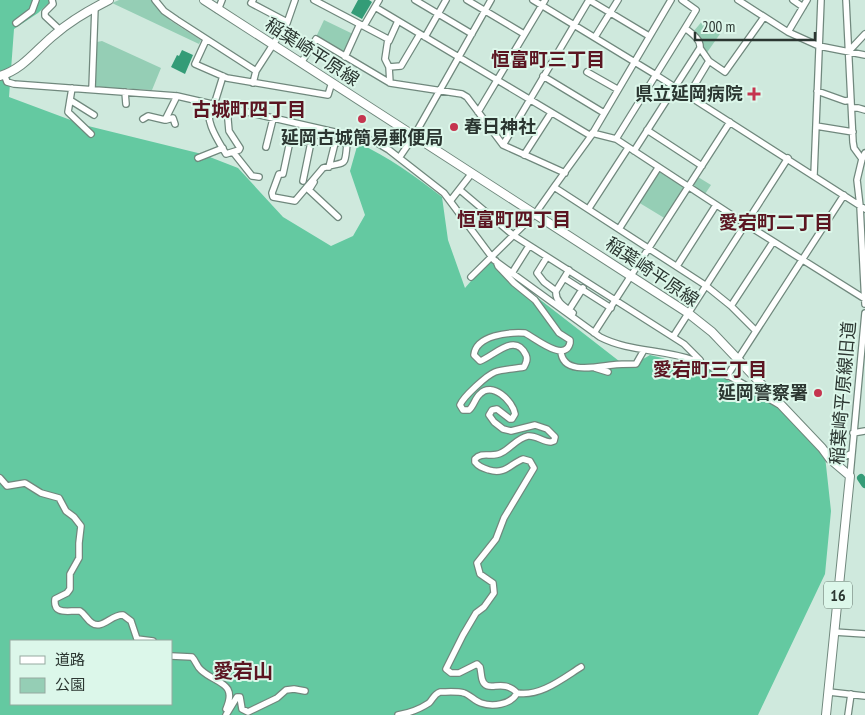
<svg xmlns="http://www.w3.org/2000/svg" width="865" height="715" font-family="'PT Sans Narrow','Noto Sans JP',sans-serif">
<rect width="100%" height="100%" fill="#cfe9dd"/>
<path fill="#95ceb5" d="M119 0H152L171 21 201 40 199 44 112 3Z
M704 19 722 31 706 54 702 41 693 32Z
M324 20 353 34 344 54 316 37Z
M102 41 161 68 152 90 95 87 97 42Z
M658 171 685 187 666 219 638 202Z
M698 177 711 185 705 194 692 186Z"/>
<path fill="#64c9a1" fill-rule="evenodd" d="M0 0H52L38 13 14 29 9 97 84 125 202 154 238 168 283 217 331 246 353 236 365 215 350 171 358 143C389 157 415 176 442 197L448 240 465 288 489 260 628 368 650 355 707 369 781 409 825 456 831 511 825 574 758 715H0ZM11 641H171V704H11Z"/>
<path fill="#349c77" d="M358 0H369L372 2 362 19 351 13Z
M182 50 193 55 185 74 171 67 177 55 179 56Z"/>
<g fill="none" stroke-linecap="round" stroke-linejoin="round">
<path stroke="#349c77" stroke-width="8" d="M861 478 865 484"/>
<g stroke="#70887d" stroke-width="8">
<path id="minor" d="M52 0 53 4 45 12V16L60 30
M155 0 164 11 177 20 256 71
M253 0 251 3 287 22
M314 0 388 39 385 59 389 67 390 83
M415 0 472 34
M467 0 524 34
M533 0 656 75 865 209
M589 0 649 36
M682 0 696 10 685 28
M738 0 788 32 819 46 865 55
M793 0 803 7
M846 0 853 142 854 148 862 159
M375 7 591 136
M218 10 222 0
M16 23 32 11 36 0
M788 32 807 0
M425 37 446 0
M595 37 618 0
M206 40 195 64 227 78 328 95 332 82
M389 41 398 21
M849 51 865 34
M345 57 359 26 365 24 379 0
M301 63 316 39 390 83 462 94 467 97 503 145 565 173
M389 67 401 66 420 34
M587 72 617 89
M4 74 7 82 14 84 177 96 374 141 389 150 444 193 494 260 600 337C629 352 663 349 693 360 723 370 751 389 778 404
M543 76 604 113
M253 83 256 71 287 23 295 0
M72 88 68 112 91 134
M92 89 95 7
M817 91 845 101 851 100
M125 92 126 104
M688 96 709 61 725 72 764 17
M70 100 94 115
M212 105C202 118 219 142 226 154L239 150 240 148 229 131 227 108
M214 105 223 76
M852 108H858L865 110
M478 112 545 0
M143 119 148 116 165 120 177 96
M166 120 173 118 175 124
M816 126 853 132
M647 130 702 166
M592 133 616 139 744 223 865 299
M616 139 685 28C691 33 701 39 700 48L709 61
M347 143 290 141 283 174H279L272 193 273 197 295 201 323 168C345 160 345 170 347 143H349L354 137
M503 145 589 0
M266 147 273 119
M634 151 700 48
M233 152 252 176 259 177
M865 153 862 159 857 180 860 206 865 304
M524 155 551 113
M198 158 223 148
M399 158 414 136 491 0
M329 167 335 143
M814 175 821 0
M303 181 311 142
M314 182 309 190 338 217
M554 187 705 285 731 306 756 331
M460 190 513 235 673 337 684 344 700 360
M451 200 472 173
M589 208 628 148
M619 229 658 168
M547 257 537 273 544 282 556 291 569 270
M677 266 716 205
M512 273 529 246
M471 277 535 214 554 187 591 136 671 0
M564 278 611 308
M556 291C555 302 565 307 573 313
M731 306 773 242
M569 310 583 288
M594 333 730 122
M673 337 788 158
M561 351C562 375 596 367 612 365 620 364 628 364 636 364L644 350
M595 368 608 372
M727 376 844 195
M853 433 865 431
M827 452C836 458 842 459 852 453
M850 476 865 313
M0 478 7 486 25 483 41 493 59 498 66 511 74 517 81 526 79 543V558L70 574V589L67 593 55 599C53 616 69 610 80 611 85 614 87 620 92 623 102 630 112 614 123 615L131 621 137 639 153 641
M834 632 865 634
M171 656 192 657C196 661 197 667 201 670 216 684 238 682 226 709
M829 692 865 696
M517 693C540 697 562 679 581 667
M226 715 237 697H240L242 709 248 712 277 698 286 690 294 689 305 691
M398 715C409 713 420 709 429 703 433 699 434 694 440 692 447 692 457 691 464 693 470 695 475 701 481 703 492 707 511 705 517 693 503 677 486 695 482 679 481 675 481 671 480 667L477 664 459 673H451L446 669 463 635 476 613 484 607 494 593 493 583 480 574 477 563 496 539 504 518 534 468 530 461 523 459C510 464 505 475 489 470 483 468 479 467 475 462V459C482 451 492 458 501 453 510 449 517 438 528 436 536 435 543 442 551 442L554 441 555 437 547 429 535 425 511 431 503 429 494 422 489 415 492 410 497 409 510 419H512L515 414C513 401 492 381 480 394 475 398 474 406 469 410H463L460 405C463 397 487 375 495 372 504 369 514 369 524 367 526 363 528 360 526 355 515 331 493 357 480 361L474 355C476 335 509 332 525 333 535 338 565 363 570 343V340L559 333 535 300 514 283 498 266 496 261
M848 715 851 694"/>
</g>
<g stroke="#70887d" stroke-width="10">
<path id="major" d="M204 0 688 313 712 332 822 448 830 459 850 476 826 715
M0 76C23 69 35 51 53 36 70 21 89 10 109 0"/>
</g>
<use href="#minor" stroke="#fff" stroke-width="5.5"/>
<use href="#major" stroke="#fff" stroke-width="8"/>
</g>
<g fill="#c5354f" stroke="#dcf7ea" stroke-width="2">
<path d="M751.5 86.5h5v5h5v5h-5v5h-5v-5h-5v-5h5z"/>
<circle cx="362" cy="119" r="5"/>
<circle cx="454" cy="127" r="5"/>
<circle cx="818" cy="393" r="5"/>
</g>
<g text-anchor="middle" stroke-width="4" stroke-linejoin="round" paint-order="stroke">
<rect fill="#dcf7ea" stroke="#607068" stroke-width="1" x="824" y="581.5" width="28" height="27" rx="4"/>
<g font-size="16" font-weight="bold" fill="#2b3631">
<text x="838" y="601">16</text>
</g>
<g font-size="18" fill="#2b3631" stroke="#dcf7ea">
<text transform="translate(312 52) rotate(33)" y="6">稲葉崎平原線</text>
<text transform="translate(652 272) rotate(34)" y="6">稲葉崎平原線</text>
<text transform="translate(843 393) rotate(-85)" y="6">稲葉崎平原線旧道</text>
</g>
<g font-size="18" font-weight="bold" fill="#2b3631" stroke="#dcf7ea" text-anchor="end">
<text x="743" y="100">県立延岡病院</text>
<text x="464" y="133" text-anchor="start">春日神社</text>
<text x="362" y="144" text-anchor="middle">延岡古城簡易郵便局</text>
<text x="808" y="399">延岡警察署</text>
</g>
<g font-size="19" font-weight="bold" fill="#5b1521" stroke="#dcf7ea">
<text x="548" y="66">恒富町三丁目</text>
<text x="249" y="116">古城町四丁目</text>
<text x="514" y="226">恒富町四丁目</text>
<text x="776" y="229">愛宕町二丁目</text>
<text x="710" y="376">愛宕町三丁目</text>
</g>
<g font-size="20" font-weight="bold" fill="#5b1521" stroke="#dcf7ea">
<text x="243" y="678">愛宕山</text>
</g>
</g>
<rect x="10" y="640" width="162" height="65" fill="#dcf7ea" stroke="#95aaa0"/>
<rect x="20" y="656" width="25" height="8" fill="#ffffff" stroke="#95aaa0"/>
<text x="55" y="665" font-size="15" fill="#2b3631">道路</text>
<rect x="20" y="678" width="25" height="15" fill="#95ceb5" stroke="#95aaa0"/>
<text x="55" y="690" font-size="15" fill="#2b3631">公園</text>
<path d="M695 32v8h120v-8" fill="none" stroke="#2b3631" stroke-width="2.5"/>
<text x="702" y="32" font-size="15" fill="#2b3631" stroke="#dcf7ea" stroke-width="4" paint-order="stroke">200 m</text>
</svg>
